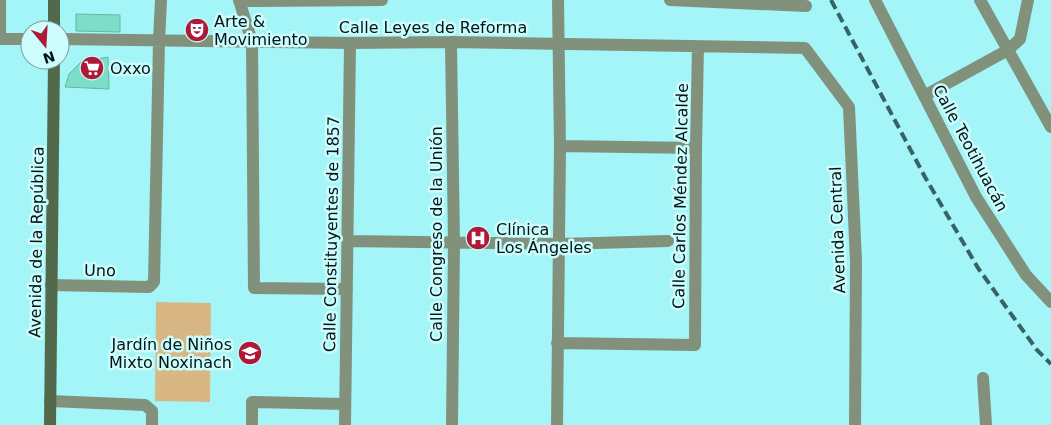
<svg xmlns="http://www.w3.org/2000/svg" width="1051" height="425" font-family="'DejaVu Sans',sans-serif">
<rect width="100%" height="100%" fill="#a3f5f7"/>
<path fill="#d8b784" d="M156 302 211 303 210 402 155 401Z"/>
<path fill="#7cdec9" stroke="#69b4a3" d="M76 14 120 15V32L76 31Z
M108 57 109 89 65 87 69 74 81 62Z"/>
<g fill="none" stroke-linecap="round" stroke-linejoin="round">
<path stroke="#81917c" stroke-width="12" d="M239 0 252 42 254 288 347 289
M670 0 806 6
M875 0 976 197 1026 275 1051 302
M980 0 1051 127
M239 1 382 0
M0 39V0
M0 39H30
M60 39 350 43 451 42 805 48 849 107 856 261 855 425
M451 42 454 243 452 425
M924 96 1008 50 1020 39 1028 0
M560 146 696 148
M347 241 559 244 668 241
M51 285 149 287 154 282 159 41 161 0
M557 343 695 345 696 148 698 47
M983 378 986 425
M50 401 145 405 152 411V425
M252 425V402L345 404
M345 425 350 43
M557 425 560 146 558 0"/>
<path stroke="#53694b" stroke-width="12" d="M54 0V30
M50 425 54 60"/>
<path stroke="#396264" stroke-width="4" stroke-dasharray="10 5" stroke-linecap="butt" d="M831 0 925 177 978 268 1037 350 1051 364"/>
</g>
<defs>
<g id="theatre-disc" transform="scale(1.25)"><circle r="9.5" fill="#ad1936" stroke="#cdfcfd"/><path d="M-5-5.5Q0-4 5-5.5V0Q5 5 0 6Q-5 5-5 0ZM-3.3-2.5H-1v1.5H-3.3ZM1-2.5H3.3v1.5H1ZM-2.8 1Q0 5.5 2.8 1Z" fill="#fff"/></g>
<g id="supermarket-disc" transform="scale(1.25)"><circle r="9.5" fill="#ad1936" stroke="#cdfcfd"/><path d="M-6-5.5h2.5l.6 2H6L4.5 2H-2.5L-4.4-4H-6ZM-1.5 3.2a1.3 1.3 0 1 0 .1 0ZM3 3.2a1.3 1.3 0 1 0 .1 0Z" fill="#fff"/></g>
<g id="hospital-disc" transform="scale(1.25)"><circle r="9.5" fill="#ad1936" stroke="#cdfcfd"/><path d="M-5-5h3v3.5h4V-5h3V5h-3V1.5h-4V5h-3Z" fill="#fff"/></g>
<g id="school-disc" transform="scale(1.25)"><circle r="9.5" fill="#ad1936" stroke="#cdfcfd"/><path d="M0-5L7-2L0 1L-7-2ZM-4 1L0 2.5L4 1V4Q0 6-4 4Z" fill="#fff"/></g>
</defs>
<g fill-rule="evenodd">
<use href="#theatre-disc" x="197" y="30"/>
<use href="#supermarket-disc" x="92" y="68"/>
<use href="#hospital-disc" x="478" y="238"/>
<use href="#school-disc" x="250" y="353"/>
</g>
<g text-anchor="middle" stroke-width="5" stroke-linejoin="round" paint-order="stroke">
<g font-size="16" fill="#001415" stroke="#cdfcfd" text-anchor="start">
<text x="214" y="27">Arte &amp;<tspan x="214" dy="18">Movimiento</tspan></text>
<text x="110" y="74">Oxxo</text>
<text x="496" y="235">Clínica<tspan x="496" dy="18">Los Ángeles</tspan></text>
<text x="232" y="350" text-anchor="end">Jardín de Niños<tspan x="232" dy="18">Mixto Noxinach</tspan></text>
</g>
<g font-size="16" fill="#001415" stroke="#cdfcfd">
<text x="433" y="33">Calle Leyes de Reforma</text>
<text transform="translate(971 148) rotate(62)" y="6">Calle Teotihuacán</text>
<text transform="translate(680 196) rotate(-89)" y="6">Calle Carlos Méndez Alcalde</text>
<text transform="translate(837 230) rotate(-92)" y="6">Avenida Central</text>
<text transform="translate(331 234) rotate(-89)" y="6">Calle Constituyentes de 1857</text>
<text transform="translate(436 234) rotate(-90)" y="6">Calle Congreso de la Unión</text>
<text transform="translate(36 242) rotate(-89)" y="6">Avenida de la República</text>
<text transform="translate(100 270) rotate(1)" y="6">Uno</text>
</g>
</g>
<g transform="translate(45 45) rotate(162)"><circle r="24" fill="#cdfcfd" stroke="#7b9fa0"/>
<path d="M0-4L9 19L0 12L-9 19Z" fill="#ad1936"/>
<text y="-8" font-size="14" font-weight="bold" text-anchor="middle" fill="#001415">N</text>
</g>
</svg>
